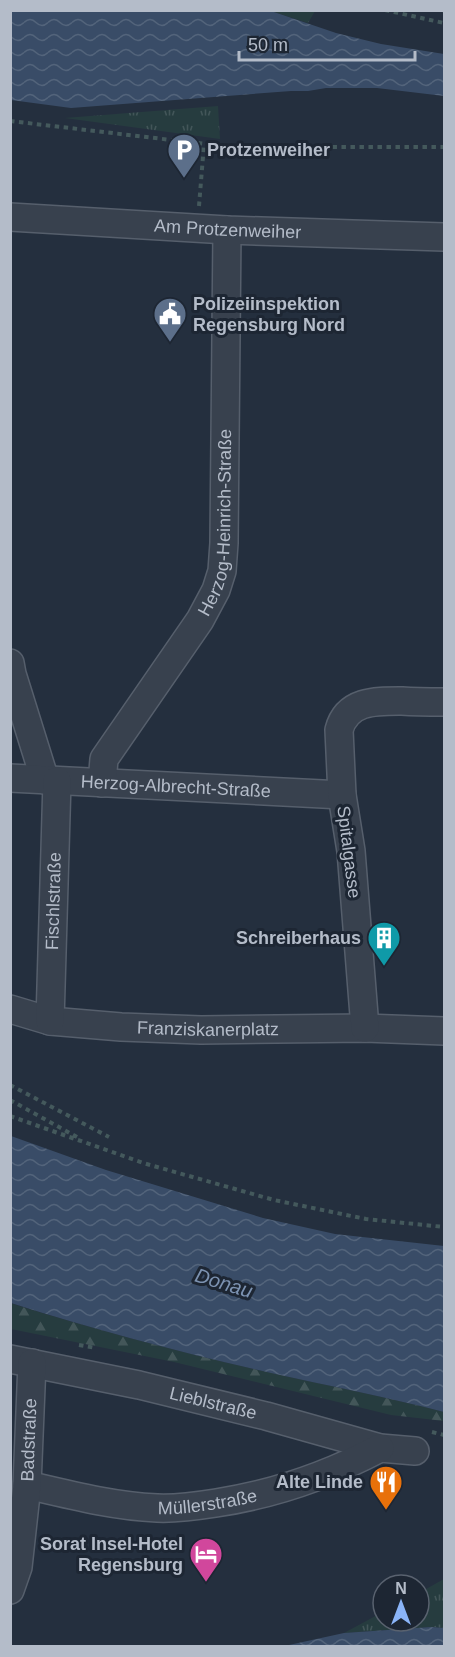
<svg xmlns="http://www.w3.org/2000/svg" width="455" height="1657" font-family="Arial,sans-serif">
<defs>
<pattern id="grass-tufts" width="24" height="20" patternUnits="userSpaceOnUse" patternTransform="scale(1.5)"><rect width="24" height="20" fill="#263c3f"/><path d="M3 7l-1-3M5 7V3M7 7l1-3M15 17l-1-3M17 17v-4M19 17l1-3" fill="none" stroke="#435659"/></pattern>
<pattern id="forest-firs" width="22" height="20" patternUnits="userSpaceOnUse" patternTransform="scale(1.5)"><rect width="22" height="20" fill="#263c3f"/><path d="M5 1l3.5 6h-7zM16 11l3.5 6h-7z" fill="#435659"/></pattern>
<pattern id="water-waves" width="16" height="10" patternUnits="userSpaceOnUse" patternTransform="scale(1.5)"><rect width="16" height="10" fill="#394c67"/><path d="M0 5q4-4 8 0t8 0" fill="none" stroke="#53647b"/></pattern>
</defs>
<rect width="100%" height="100%" fill="#242f3e"/>
<path fill="url(#grass-tufts)" d="M271 11H315L308 23Z
M218 106 220 139 65 118Z
M444 1579V1628L431 1627 344 1633 383 1612V1621H419V1593Z"/>
<path fill="url(#forest-firs)" d="M10 1303C96 1330 183 1353 271 1373 329 1386 387 1397 444 1412V1421L391 1415 174 1362 11 1329Z"/>
<path fill="url(#water-waves)" d="M11 10 271 11 336 33 381 44 444 54V96L377 88H326L308 91H291L71 108 11 100Z
M11 1136 106 1170 263 1218 335 1234 444 1246V1412C387 1397 329 1386 271 1373 183 1353 96 1330 11 1303Z
M431 1627 444 1628V1646H289V1645L344 1633Z"/>
<g fill="none" stroke-linecap="round" stroke-linejoin="round">
<g stroke="#565f6c" stroke-width="30">
<g id="minor">
<path id="s1" d="M10 217 227 230 444 237"/>
<path d="M10 663 12 674 45 780"/>
<path id="s2" d="M10 778 342 795"/>
<path id="s3" d="M102 783 104 759 200 620 216 590 222 571 224 543 227 230"/>
<path id="s4" d="M10 1009 50 1021 121 1027 201 1030 365 1028 444 1031"/>
<path id="s5" d="M50 1021 57 781"/>
<path d="M365 1028 351 851 342 795 339 730C347 700 376 701 402 701 416 702 430 702 444 702"/>
<path id="s6" d="M10 1359 139 1385 266 1416 380 1448 415 1451"/>
<path id="s7" d="M27 1485C70 1495 113 1506 157 1508 177 1509 197 1506 216 1503 276 1494 327 1476 380 1448"/>
<path id="s8" d="M10 1590 18 1567 27 1485 32 1363"/>
</g>
</g>
<path stroke="#44595c" stroke-width="4" stroke-dasharray="4.5 4.5" stroke-linecap="butt" d="M385 10 444 23
M443 10 444 11
M10 121 231 147H444
M199 206 204 144
M10 1085 109 1137
M10 1100 77 1137
M10 1116 143 1163 274 1200 366 1219 444 1227
M79 1345 96 1348
M432 1432 444 1435"/>
<use href="#minor" stroke="#38414e" stroke-width="27"/>
</g>
<defs>
<g id="parking-pin" transform="scale(1.725)"><path d="M0 17L-7.5 6A9.5 9.5 0 1 1 7.5 6Z" fill="#5c6f8a" stroke="#1d2633"/><path d="M-3.5-5.5H1a3.5 3.5 0 0 1 0 7H-1V5.5H-3.5ZM-1-3.4V-.6H.8a1.4 1.4 0 0 0 0-2.8Z" fill="#fff"/></g>
<g id="civic-pin" transform="scale(1.725)"><path d="M0 17L-7.5 6A9.5 9.5 0 1 1 7.5 6Z" fill="#5c6f8a" stroke="#1d2633"/><path d="M-.6-6.5H3V-4.5H.6V-3L4-1V1h2V6H-6V1h2V-1L-.6-3ZM-1.2 2.5V6h2.4V2.5Z" fill="#fff"/></g>
<g id="building-pin" transform="scale(1.725)"><path d="M0 17L-7.5 6A9.5 9.5 0 1 1 7.5 6Z" fill="#0f9aa8" stroke="#1d2633"/><path d="M-4-6H4V6H1V3H-1V6H-4ZM-2.5-4.3h1.7v1.8h-1.7ZM.8-4.3h1.7v1.8H.8ZM-2.5-1h1.7V.8h-1.7ZM.8-1h1.7V.8H.8Z" fill="#fff"/></g>
<g id="restaurant-pin" transform="scale(1.725)"><path d="M0 17L-7.5 6A9.5 9.5 0 1 1 7.5 6Z" fill="#e8710a" stroke="#1d2633"/><path d="M-5-6h1v4h1v-4h1v4h1v-4h1v5L-1.5 .5V6h-2V.5L-5-1ZM5-6V6H3V1.5H1.5Q1.5-4 5-6Z" fill="#fff"/></g>
<g id="hotel-pin" transform="scale(1.725)"><path d="M0 17L-7.5 6A9.5 9.5 0 1 1 7.5 6Z" fill="#d1479c" stroke="#1d2633"/><path d="M-6-4.5h1.5V1H6V5H4.5V3h-9V5H-6ZM-4 0a1.8 1.8 0 1 1 3.6 0ZM.5 0V-2.5h3Q6-2.5 6 0Z" fill="#fff"/></g>
</defs>
<g fill-rule="evenodd">
<use href="#parking-pin" x="184" y="150"/>
<use href="#civic-pin" x="170" y="314"/>
<use href="#building-pin" x="384" y="938"/>
<use href="#restaurant-pin" x="386" y="1482"/>
<use href="#hotel-pin" x="206" y="1554"/>
</g>
<g text-anchor="middle" stroke-width="6" stroke-linejoin="round" paint-order="stroke">
<g font-size="18" font-weight="bold" fill="#b4bcc9" stroke="#1d2633" text-anchor="end">
<text x="207" y="156" text-anchor="start">Protzenweiher</text>
<text x="193" y="310" text-anchor="start">Polizeiinspektion<tspan x="193" dy="21">Regensburg Nord</tspan></text>
<text x="361" y="944">Schreiberhaus</text>
<text x="363" y="1488">Alte Linde</text>
<text x="183" y="1550">Sorat Insel-Hotel<tspan x="183" dy="21">Regensburg</tspan></text>
</g>
<g font-size="18" fill="#b4bcc9" stroke="#1d2633">
<text dy="6" stroke="none"><textPath href="#s1" startOffset="218">Am Protzenweiher</textPath></text>
<text dy="6" stroke="none"><textPath href="#s3" startOffset="294">Herzog-Heinrich-Straße</textPath></text>
<text dy="6" stroke="none"><textPath href="#s2" startOffset="166">Herzog-Albrecht-Straße</textPath></text>
<text transform="translate(349 852) rotate(83)" y="6">Spitalgasse</text>
<text dy="6" stroke="none"><textPath href="#s5" startOffset="120">Fischlstraße</textPath></text>
<text dy="6" stroke="none"><textPath href="#s4" startOffset="200">Franziskanerplatz</textPath></text>
<text dy="6" stroke="none"><textPath href="#s6" startOffset="208">Lieblstraße</textPath></text>
<text dy="6" stroke="none"><textPath href="#s8" startOffset="152">Badstraße</textPath></text>
<text dy="6" stroke="none"><textPath href="#s7" startOffset="183">Müllerstraße</textPath></text>
</g>
<g font-size="20" font-style="italic" fill="#7c92b1" stroke="#1d2633">
<text transform="translate(224 1283) rotate(17)" y="7">Donau</text>
</g>
</g>
<rect width="455" height="1657" fill="none" stroke="#b4bcc9" stroke-width="24"/>
<g transform="translate(401 1603)"><circle r="28" fill="#1d2633" stroke="#59626f" stroke-width="1.5"/>
<path d="M0-4.5L10 22L0 15L-10 22Z" fill="#8ab4f8"/>
<text y="-9" font-size="16" font-weight="bold" text-anchor="middle" fill="#b4bcc9">N</text>
</g>
<path d="M239 51v9h176v-9" fill="none" stroke="#b4bcc9" stroke-width="3"/>
<text x="248" y="51" font-size="18" fill="#b4bcc9" stroke="#1d2633" stroke-width="4.5" paint-order="stroke">50 m</text>
</svg>
